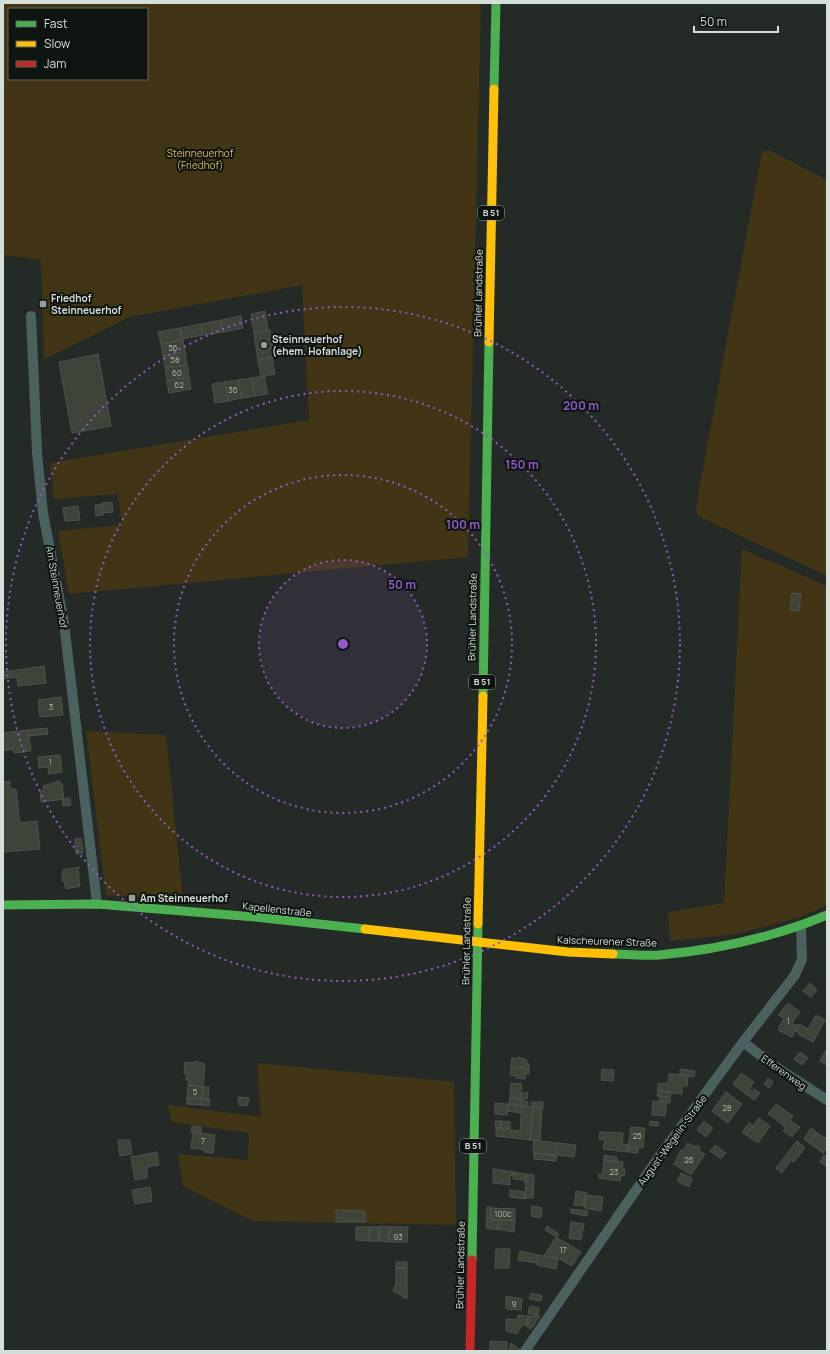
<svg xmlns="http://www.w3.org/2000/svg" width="830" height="1354" font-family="Manrope,sans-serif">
<rect width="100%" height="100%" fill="#242b26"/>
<path fill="#413515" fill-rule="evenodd" d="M3 3H481L468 557 69 594 58 531 122 525 118 494 54 499 50 463 309 420 302 285 130 317 44 359 41 260 3 255ZM9 9H147V79H9Z
M769 150 827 180V576L698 516 696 506 762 151Z
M742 549 827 586V905L801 917 737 934 670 941 668 912 724 903Z
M86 731 166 735 183 898 106 895Z
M257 1063 454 1082 456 1225 253 1221 183 1186 178 1154 248 1160 249 1133 171 1122 168 1105 261 1117Z"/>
<path fill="#3f4439" stroke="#4e524e" d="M265 311 268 330 254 333 251 314Z
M241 316 243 328 223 332 221 320Z
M221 320 223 332 203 335 201 324Z
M201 324 203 335 182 339 180 328Z
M180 328 183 340 161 344 158 332Z
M270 330 274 357 258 360 254 333Z
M183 340 185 352 163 356 161 344Z
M185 352 187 365 165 368 163 356Z
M98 354 111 426 72 433 59 362Z
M272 357 275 374 261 377 258 360Z
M187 365 189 377 167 381 165 368Z
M264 376 268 394 255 396 252 378Z
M189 377 191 389 169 393 167 381Z
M252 378 255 396 242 398 238 380Z
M238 380 242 398 228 401 225 382Z
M225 382 228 401 215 403 212 384Z
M112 502 113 512 103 513 102 503Z
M102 504 103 515 96 516 95 505Z
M78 506 80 520 65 521 63 508Z
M792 593 801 594 799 611 790 610Z
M44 666 46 683 18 686 17 677 3 679V672Z
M61 697 63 715 40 717 38 700Z
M47 728 48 734 29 736 28 730Z
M28 730 31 751 14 753 13 749 3 751V733Z
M60 755 62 772 49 774 48 767 39 768 38 757Z
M10 781V789H16L20 823 37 821 40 849 3 852V782Z
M59 781 62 784 64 799 41 802 40 791H44L43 786Z
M70 798 71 805 63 806 62 799Z
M81 838 83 853 76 854 75 839Z
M80 867 78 869 80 886 66 889 64 881H62L63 870Z
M810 983 817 990 811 997 803 991Z
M788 1003 800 1012 792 1023 797 1026 799 1024 792 1037 778 1030 784 1018 778 1015Z
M816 1015 825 1020 813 1042 798 1034 799 1032 795 1031 799 1024 808 1029Z
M826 1050H827V1065L820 1061Z
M800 1052 808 1058 802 1065 794 1059Z
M518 1057 527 1060V1064H529V1069L511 1067 512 1058 518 1059Z
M195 1061 205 1064 203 1087 188 1085 189 1080H186L187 1074H184L185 1062 195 1063Z
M511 1067 529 1069V1074H526L525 1079 516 1078V1076L510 1075Z
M602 1069 614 1070 613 1081 601 1080Z
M680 1069 695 1071 694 1077 680 1075Z
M741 1073 754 1082 749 1089 752 1091 754 1089 760 1093 754 1100 733 1084Z
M669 1074 688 1075 687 1086H682V1094L658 1091V1083L668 1084Z
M768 1078 773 1082 769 1088 764 1084Z
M511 1083 522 1084 520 1099 510 1097Z
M188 1085 203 1087 202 1099 187 1098Z
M203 1087H209L208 1100 202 1099Z
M658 1091 671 1092 670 1097 657 1096Z
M726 1092 742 1104 728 1123 712 1111Z
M522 1093H528L527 1099H520Z
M660 1096 670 1097V1103L660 1102Z
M238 1097 249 1098 247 1106 239 1105Z
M510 1097 528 1102V1107L509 1104Z
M187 1098 202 1099 201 1105 187 1104Z
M202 1099H210L209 1106 201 1105Z
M653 1101 667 1102 665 1116 652 1115Z
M532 1102H543V1108L531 1107Z
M495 1103 508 1104 507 1115 495 1114Z
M508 1104 516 1105 515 1112 508 1111Z
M776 1104 793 1116 790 1120 800 1127 792 1137 783 1131 785 1128 781 1123 768 1114Z
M516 1105 522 1106V1113L515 1112Z
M522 1106 533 1107 530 1140 496 1136V1128L520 1131Z
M533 1107 542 1108 540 1141 530 1140Z
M759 1118 770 1126 758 1143 746 1135Z
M495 1121H501V1128H496Z
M501 1121 510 1122V1129L501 1128Z
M650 1121 659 1122 658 1126 649 1125Z
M704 1121 713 1128 706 1137 697 1130Z
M749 1123 753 1126 746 1135 742 1132Z
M192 1126 201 1127V1133L191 1132Z
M631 1127 645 1128 643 1148 628 1147Z
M811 1128 817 1133 809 1143 804 1139Z
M193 1132 215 1135 213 1153 204 1152 205 1150 191 1148Z
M600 1132 623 1133 622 1144 629 1145 628 1152 603 1149 605 1140 599 1139Z
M817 1133 827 1139V1146L823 1153 809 1143Z
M118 1140H130L132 1154 120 1156Z
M534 1140 557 1143 555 1156 533 1153Z
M797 1141 805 1148 794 1162 791 1160 782 1173 776 1168Z
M558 1143 576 1145 574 1157 557 1155Z
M688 1143 694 1147 696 1145 700 1148 699 1151 705 1154 691 1175 674 1164 681 1150 683 1151Z
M715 1145 726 1153 721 1159 710 1151Z
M628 1147 638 1148V1153L628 1152Z
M157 1152 159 1165 147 1167V1178L135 1180 131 1157Z
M534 1153 557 1155 556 1161 534 1159Z
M604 1155 617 1157V1162L604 1160Z
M824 1155 827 1157 826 1166 820 1162Z
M604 1160 623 1162 622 1169H625L624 1176 621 1175 620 1181 599 1178V1174L602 1175Z
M493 1169 514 1172V1176L510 1175V1185L493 1183Z
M514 1172 526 1174V1183L524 1182V1180L513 1179Z
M681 1173 692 1178 689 1187 677 1181Z
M526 1174 534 1175 533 1198H525Z
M150 1187 152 1201 135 1204 132 1190Z
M510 1190 525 1192V1199L510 1197Z
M576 1191 587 1193 583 1206 574 1205Z
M586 1195 603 1197 601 1211 584 1208Z
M532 1206 542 1208 541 1218 531 1216Z
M487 1207H491V1220H498V1230L486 1228Z
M491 1208 515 1209V1220H491Z
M571 1209 588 1211 587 1216 571 1213Z
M336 1210 365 1211V1222H336Z
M498 1220H515L514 1232 498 1229Z
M571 1222 584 1224 581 1240 569 1238Z
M379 1226 390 1227V1234H388L390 1242 379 1241Z
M547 1226 559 1234 557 1237 545 1230Z
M356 1227H370L369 1241 356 1240Z
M370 1227H379V1241H369Z
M390 1227H408L407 1242H390L388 1234H390Z
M556 1237 581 1252 572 1266 560 1259 544 1256Z
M496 1249H510L509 1268H495Z
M520 1251 538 1255 537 1263 518 1260Z
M538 1255 558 1259 556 1269 537 1265Z
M396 1262H407V1268H396Z
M396 1268H407V1299L393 1291 396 1284Z
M531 1293 542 1296 541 1301 529 1299Z
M506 1296 522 1299 521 1310 506 1309Z
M530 1306 539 1308 538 1315 528 1313Z
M518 1315 528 1316V1325H522L517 1334 506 1331V1319L517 1320Z
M528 1316H540L531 1329 527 1327Z
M490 1341 507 1342V1351H490Z
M511 1343 520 1350V1351H509Z"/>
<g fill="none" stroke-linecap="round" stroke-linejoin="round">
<path stroke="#4a615f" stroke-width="10" d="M31 316 37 452 43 513 64 623 97 904
M743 1042 776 1067 827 1100
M525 1351 656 1161 743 1042 795 975 802 959 801 926"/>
<path stroke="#4caf50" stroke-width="9" d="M494 89 496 3
M483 696 489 342
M3 905 97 904 255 917 365 929
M613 954C628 954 644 956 659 955 716 950 774 937 827 915
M472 1260 478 924"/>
<path stroke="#ffc107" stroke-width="9" d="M489 342 494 89
M478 924 483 696
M365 929 568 952 613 954"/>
<path stroke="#c62828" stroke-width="9" d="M470 1351 472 1260"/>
</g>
<circle cx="343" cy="644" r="84" fill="#9258c6" fill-opacity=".12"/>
<g fill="none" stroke="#9258c6" stroke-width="2" stroke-dasharray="2 4">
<circle cx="343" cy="644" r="84"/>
<circle cx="343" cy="644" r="169"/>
<circle cx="343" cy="644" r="253"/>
<circle cx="343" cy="644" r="337"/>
</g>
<g fill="#989f9a" stroke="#0e1410" stroke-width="1.5">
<rect x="39" y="300" width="8" height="8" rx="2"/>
<circle cx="264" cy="345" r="4"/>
<rect x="128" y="894" width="8" height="8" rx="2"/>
</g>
<g text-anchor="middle" stroke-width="4" stroke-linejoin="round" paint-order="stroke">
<g font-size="8" fill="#b0b8b1">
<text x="173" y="351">56</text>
<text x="175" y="363">58</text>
<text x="177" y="376">60</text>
<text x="179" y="388">62</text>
<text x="233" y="393">36</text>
<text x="51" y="710">3</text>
<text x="50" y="765">1</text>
<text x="788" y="1024">1</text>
<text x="195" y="1095">5</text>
<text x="727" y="1111">28</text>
<text x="637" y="1139">25</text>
<text x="203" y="1144">7</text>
<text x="689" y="1163">26</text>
<text x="614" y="1175">23</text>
<text x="503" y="1217">100c</text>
<text x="398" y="1240">93</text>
<text x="563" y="1253">17</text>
<text x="514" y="1307">9</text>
</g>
<g fill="#0e1410" stroke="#9aa19d" stroke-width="1">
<rect x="478" y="206" width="26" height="14" rx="3"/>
<rect x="469" y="675" width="26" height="14" rx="3"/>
<rect x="460" y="1139" width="26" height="14" rx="3"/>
</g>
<g font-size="9" font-weight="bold" fill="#d6ded9">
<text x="491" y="216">B 51</text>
<text x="482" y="685">B 51</text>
<text x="473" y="1149">B 51</text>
</g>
<g font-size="10" fill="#e6bc56" stroke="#0e1410">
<text x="200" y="157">Steinneuerhof<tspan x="200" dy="12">(Friedhof)</tspan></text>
</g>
<g font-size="10" fill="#d6ded9" stroke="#0e1410">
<text transform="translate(478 293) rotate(-89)" y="4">Brühler Landstraße</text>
<text transform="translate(57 587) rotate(80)" y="4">Am Steinneuerhof</text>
<text transform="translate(472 617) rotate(-89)" y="4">Brühler Landstraße</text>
<text transform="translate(277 909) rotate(6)" y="4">Kapellenstraße</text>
<text transform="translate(466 941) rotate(-89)" y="4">Brühler Landstraße</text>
<text transform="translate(607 941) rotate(2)" y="4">Kalscheurener Straße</text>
<text transform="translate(784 1072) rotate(35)" y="4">Efferenweg</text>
<text transform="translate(672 1140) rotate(-54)" y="4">August-Wegelin-Straße</text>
<text transform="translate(460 1265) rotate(-89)" y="4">Brühler Landstraße</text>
</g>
<g font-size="10" font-weight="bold" fill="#d6ded9" stroke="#0e1410" text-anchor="start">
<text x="51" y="302">Friedhof<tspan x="51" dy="12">Steinneuerhof</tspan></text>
<text x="272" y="343">Steinneuerhof<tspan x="272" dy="12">(ehem. Hofanlage)</tspan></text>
<text x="140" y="902">Am Steinneuerhof</text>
</g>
</g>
<circle cx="343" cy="644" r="6" fill="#9258c6" stroke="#0e1410" stroke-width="2"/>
<g font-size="12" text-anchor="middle" font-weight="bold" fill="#9258c6" stroke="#0e1410" stroke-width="4" stroke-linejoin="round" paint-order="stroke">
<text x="581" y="410">200 m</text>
<text x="522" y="469">150 m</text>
<text x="463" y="529">100 m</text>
<text x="402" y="589">50 m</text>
</g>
<rect width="830" height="1354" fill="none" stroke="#d6ded9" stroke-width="8"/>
<rect x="8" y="8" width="140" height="72" fill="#0e1410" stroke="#5e6560"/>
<rect x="16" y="21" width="20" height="6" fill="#4caf50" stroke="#5e6560"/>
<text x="44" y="28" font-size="12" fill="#d6ded9">Fast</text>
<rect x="16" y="41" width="20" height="6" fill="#ffc107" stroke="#5e6560"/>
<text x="44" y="48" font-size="12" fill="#d6ded9">Slow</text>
<rect x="16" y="61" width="20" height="6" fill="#c62828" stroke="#5e6560"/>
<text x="44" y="68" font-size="12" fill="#d6ded9">Jam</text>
<path d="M694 26v6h84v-6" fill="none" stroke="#d6ded9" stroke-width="2"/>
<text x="700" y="26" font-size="12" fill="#d6ded9" stroke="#0e1410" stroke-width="3" paint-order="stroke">50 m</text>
</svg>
